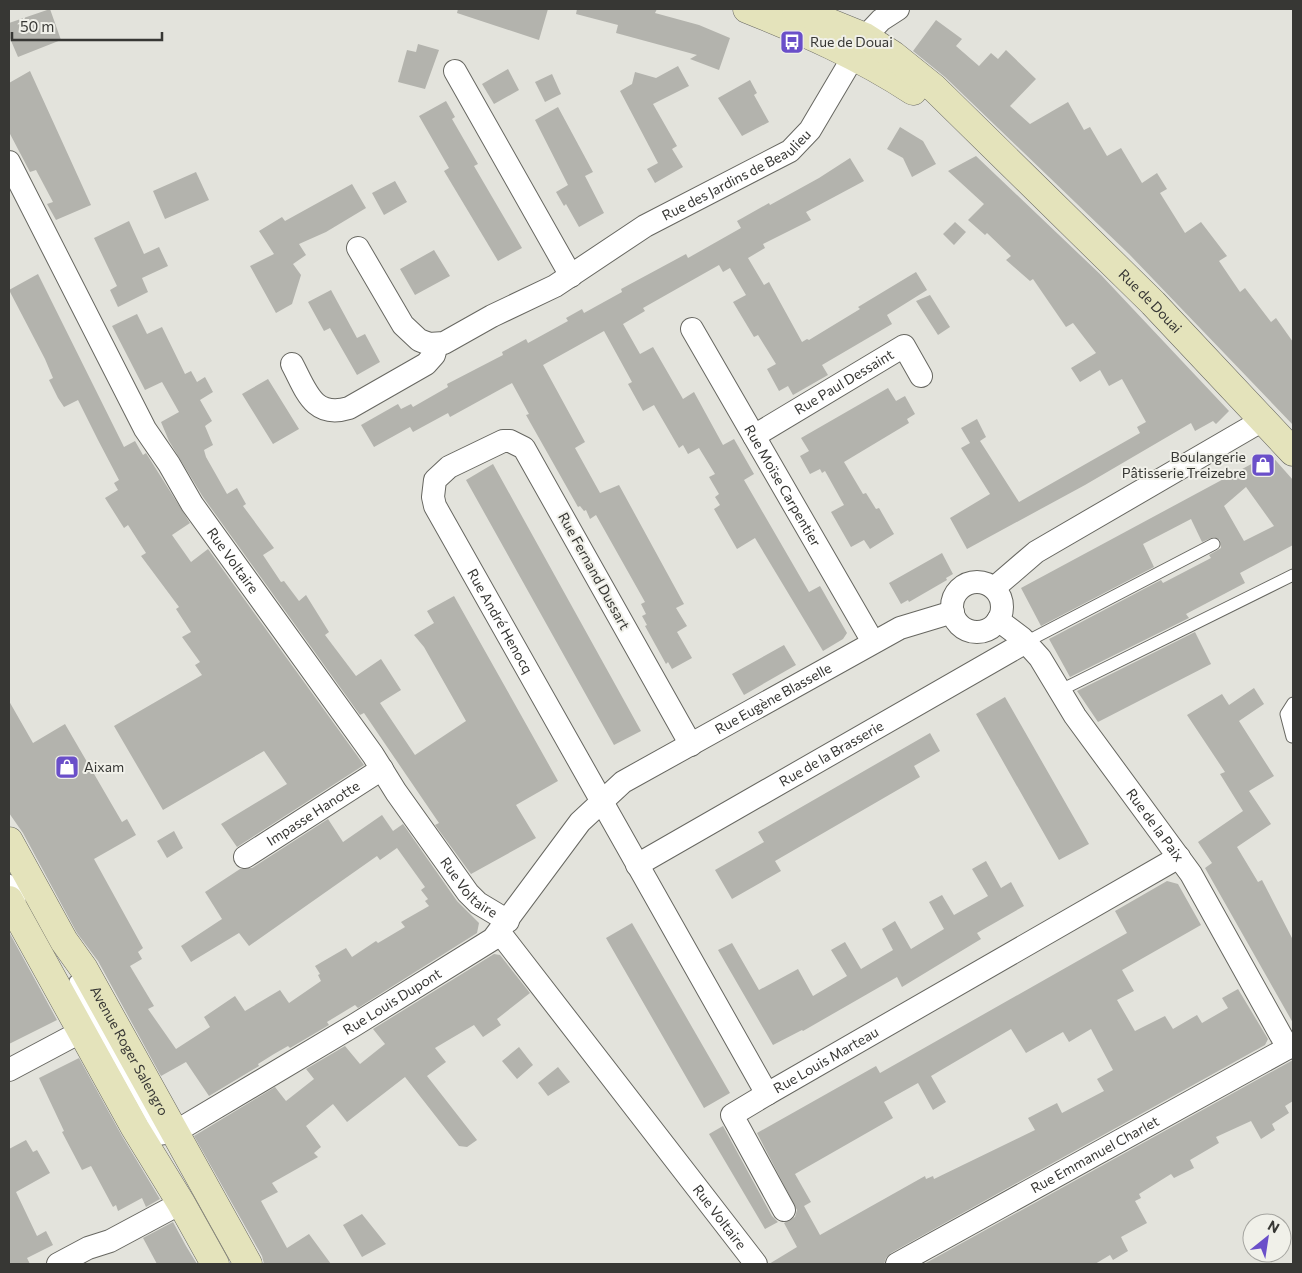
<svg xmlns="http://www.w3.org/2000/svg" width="1302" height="1273" font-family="Commissioner,sans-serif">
<rect width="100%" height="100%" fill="#e3e3dc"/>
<path fill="#b3b3ad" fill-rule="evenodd" d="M50 9 61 40 18 57 9 36V23Z
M458 9H548L539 40 457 13Z
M577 9H657L655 13 699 25 730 38 719 70 690 59 697 55 616 33 618 25 576 14Z
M936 20 962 39 956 46 979 66 991 53 998 59 1006 50 1036 79 1010 106 1030 124 1068 102 1084 130 1090 127 1107 156 1121 148 1142 183 1157 173 1167 189 1160 193 1185 233 1201 222 1227 256 1219 261 1240 292 1245 288 1271 322 1276 318 1293 342V425L1129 254 945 77 913 51Z
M418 44 439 50 425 89 398 82 407 50 416 52Z
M678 66 689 86 653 104 677 146 672 149 683 167 655 183 647 169 658 163 620 91 632 84 635 72 656 78Z
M508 69 519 90 494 104 482 84Z
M30 71 91 205 56 220 47 204 53 202 36 170 30 172 9 132V83Z
M552 74 561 94 545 102 535 82Z
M750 80 757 93 754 95 769 122 742 136 718 98Z
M446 101 455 117 452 119 478 164 474 166 522 248 498 261 444 171 449 168 419 116Z
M558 107 593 172 585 176 604 213 579 227 566 204 564 206 556 192 568 185 535 120Z
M900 127 923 141 936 164 912 177 903 158 887 149Z
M976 156 1101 275 1229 411 1216 424 1213 421 1195 431 1191 423 1085 485 967 549 950 518 990 494 961 448 970 443 961 428 977 419 986 437 980 441 1019 502 1140 433 1137 427 1146 422 1122 379 1109 386 1100 370 1080 382 1071 368 1096 353 1073 323 1066 327 1033 279 1030 281 1006 260 1011 256 987 233 985 235 968 220 984 204 948 171Z
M850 158 864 181 806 212 811 220 763 244 765 248 748 258 764 285 769 282 802 342 807 339 809 340 860 309 858 307 916 272 927 290 887 315 892 324 822 365 828 375 793 395 788 386 779 391 767 369 776 364 758 335 754 337 733 302 746 295 730 268 723 272 719 265 643 308 645 311 623 324 640 354 653 347 683 399 694 392 723 445 734 439 754 474 744 480 809 592 820 586 847 633 843 639 823 651 755 538 737 549 714 509 720 505 715 497 719 494 709 477 715 474 699 448 688 454 683 445 679 448 654 405 643 411 628 384 632 382 604 331 543 365 585 442 575 448 600 493 619 485 684 604 676 608 687 626 677 632 692 658 672 669 668 662 666 664 645 626 647 625 642 616 646 614 641 604 645 602 596 515 590 519 586 510 584 511 580 506 578 507 526 415 529 414 512 383 450 417 448 413 413 432 410 427 374 447 361 425 398 404 401 409 411 404 413 407 448 387 447 384 503 355 502 352 515 345 526 339 528 343 568 321 566 318 582 309 584 313 622 292 621 289 686 254 688 258 741 228 737 221 769 203 770 205 819 178Z
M196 172 209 200 165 219 153 191Z
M395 181 407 202 384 215 372 193Z
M352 184 366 208 326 232 299 244 306 255 293 264 301 275 292 304 276 313 250 266 274 254 259 231 282 217 285 221Z
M129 221 144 254 159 247 168 266 142 278 148 292 118 307 110 290 117 286 94 238Z
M955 222 966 232 954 245 943 234Z
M434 250 450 276 415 295 400 269Z
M38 274 124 447 135 441 143 455 146 453 190 523 172 535 191 562 208 549 364 765 237 847 221 824 287 784 264 751 163 810 114 726 202 675 195 665 200 662 182 637 191 632 176 609 179 607 141 556 146 553 128 525 124 528 105 498 118 490 114 483 119 480 98 440 78 400 64 407 58 398 49 380 53 378 45 359 9 290Z
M331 290 357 338 365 334 380 362 357 375 330 328 324 331 308 302Z
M930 295 950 327 938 335 916 301Z
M137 314 147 334 162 327 185 374 191 371 197 382 205 377 213 392 200 400 212 421 205 426 213 445 204 450 206 457 227 494 237 488 246 504 243 506 274 548 263 555 281 582 284 581 299 601 306 595 329 632 325 635 356 676 381 659 401 690 380 703 415 755 466 721 424 647 414 635 434 623 427 611 454 596 558 781 516 805 536 838 471 874 435 825 439 823 364 713 360 715 203 497 169 441 161 422 179 412 162 382 145 390 112 326Z
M268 379 299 429 273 444 242 394Z
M888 388 896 401 905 396 915 414 907 419 909 423 844 462 863 494 866 493 876 509 879 508 894 534 870 549 864 540 851 547 831 512 844 505 825 471 822 473 820 469 810 474 800 456 809 451 801 438Z
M1270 454 1293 480V545L1240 573 1245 583 1186 614 1189 618 1070 677 1049 639 1161 580 1163 583 1211 558 1209 555 1221 548 1220 540 1214 537 1202 542 1191 519 1143 544 1154 567 1041 626 1021 588ZM1246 487 1274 526 1244 541 1224 506Z
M493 464 641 731 614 745 466 480Z
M942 553 953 574 946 578 947 580 909 602 908 600 901 604 889 583Z
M1195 632 1211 664 1098 722 1077 691Z
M784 645 796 665 744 695 732 674Z
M1254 688 1264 704 1239 721 1274 776 1249 791 1271 824 1237 847 1258 882 1262 880 1293 940V1023L1205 868 1212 863 1198 842 1243 811 1220 774 1225 772 1187 715 1222 694 1229 705Z
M1005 697 1089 844 1059 860 976 714Z
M9 701 33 743 65 724 122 822 127 819 136 835 94 859 143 948 138 952 142 959 130 966 154 1006 148 1009 176 1049 210 1027 204 1017 235 996 245 1011 280 990 289 1003 321 981 318 975 320 974 315 966 346 948 352 957 376 941 378 943 405 927 401 922 429 906 425 901 428 899 421 890 425 887 397 848 380 860 377 856 249 946 239 933 191 962 181 946 222 919 205 892 240 869 252 868 328 819 343 842 382 815 393 831 403 824 457 901 479 923 477 933 358 1008 355 1005 327 1022 329 1025 290 1048 288 1046 274 1054 258 1064 259 1066 209 1096 186 1062 161 1076 98 961 77 933 23 833 9 813Z
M930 733 940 751 914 766 920 777 775 861 781 871 732 899 715 870 764 842 758 832Z
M174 831 183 848 167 858 157 841Z
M986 861 1001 888 1011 882 1024 906 977 933 981 939 902 987 897 977 803 1031 802 1030 773 1045 718 950 732 943 759 990 798 969 813 996 847 976 831 950 845 942 861 969 893 950 882 929 895 921 911 949 944 929 929 902 942 895 954 915 988 896 972 869Z
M1167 881 1178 884 1201 925 1122 970 1134 991 1117 1000 1135 1031 1165 1016 1173 1029 1197 1015 1202 1023 1228 1008 1222 998 1238 989 1268 1039 1265 1045 891 1253 886 1258 884 1264H769L797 1247 784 1223 795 1217 797 1210 757 1133 876 1066 880 1073 1127 933 1115 911ZM1011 1029 1026 1053 1063 1032 1069 1042 1091 1029 1113 1070 1097 1079 1104 1091 1062 1113 1057 1103 1028 1118 1035 1130 934 1179 933 1176 926 1179 925 1176 820 1235 804 1206 811 1202 795 1174 893 1118 884 1102 918 1083 933 1110 946 1102 931 1076Z
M632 923 730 1093 704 1108 606 938Z
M9 932 57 1020 9 1044Z
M494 954 500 955 530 993 497 1019 501 1025 483 1037 474 1025 435 1048 446 1062 427 1076 477 1140 467 1147 459 1146 405 1077 347 1122 333 1104 306 1126 321 1147 314 1153 318 1157 272 1183 278 1192 261 1201 287 1248 309 1234 331 1264H264L262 1256 194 1136 275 1087 286 1101 314 1079 306 1069 345 1046 360 1064 385 1044 373 1029Z
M519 1047 533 1065 517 1079 502 1061Z
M79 1058 122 1136 160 1199 146 1207 142 1198 118 1211 116 1205 113 1207 91 1166 82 1170 62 1132 64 1131 39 1078Z
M1293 1060V1101L1285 1106 1289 1113 1272 1124 1275 1130 1261 1139 1251 1121 1216 1137 1219 1143 1190 1160 1194 1168 1174 1178 1171 1174 1139 1194 1141 1198 1135 1201 1147 1223 1121 1237 1128 1251 1113 1260 1110 1255 1095 1264H924Z
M558 1067 570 1082 548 1096 538 1083Z
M723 1126 772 1216 778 1222 765 1229 709 1134Z
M26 1140 33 1152 37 1150 50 1173 16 1192 37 1236 46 1231 53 1245 27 1258 30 1264H9V1149Z
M362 1214 386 1244 362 1257 343 1225Z
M173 1222 186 1246 197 1264H157L143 1238Z"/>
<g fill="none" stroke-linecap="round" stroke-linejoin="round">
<g stroke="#676761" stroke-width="13">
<path id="lane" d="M1026 642 1214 544
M1059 691 1293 575
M1292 737 1286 714 1293 703
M9 880 20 900
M75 981 160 1134"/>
</g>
<g stroke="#676761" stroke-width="24">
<g id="street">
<path d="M455 71 571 276"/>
<path id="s1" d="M9 162 145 429 169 464 192 504 373 755 396 792 468 893 478 903 508 921"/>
<path id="s2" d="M358 248 403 325 419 340 429 344 444 343 492 316 555 286 645 226 790 151 810 130 865 37 881 20 898 9"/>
<path id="s3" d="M692 329 873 642"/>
<path d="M292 364C306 390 313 419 349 408L426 364 434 355 437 344"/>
<path id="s4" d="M754 436 904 346 921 376"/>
<circle cx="977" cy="607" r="25"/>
<path d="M994 588 1036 552 1263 420"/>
<path id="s5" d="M998 620 1022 638 1040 658 1075 716 1191 874 1288 1048"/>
<path id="s6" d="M691 745 524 448 510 441H503L449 467 435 480 433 497 435 506 767 1094 1179 857"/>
<path id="s7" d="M245 857 382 769"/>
<path id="s8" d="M637 865 1026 642"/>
<path id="s9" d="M500 933 756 1264"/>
<path d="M9 1070 86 1029 98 1016 103 1001"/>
<path d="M767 1094 732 1115 784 1210"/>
<path id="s10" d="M135 1128C153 1137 167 1135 185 1126L353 1026 493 939 580 822 623 782 900 628 953 612"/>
<path d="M58 1264 88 1248 110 1241 181 1203"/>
<path id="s11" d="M897 1264 1293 1045"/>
</g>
</g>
<g stroke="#676761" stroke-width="29">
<g id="secondary">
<path d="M747 9C804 32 860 56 913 91"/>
<path id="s12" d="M796 9 865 37 893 55 934 88 1153 303 1293 452"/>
<path id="s13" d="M9 841 64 941 84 969 248 1264"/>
<path d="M9 900 135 1128 181 1203 215 1264"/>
</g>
</g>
<use href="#lane" stroke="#fff" stroke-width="11"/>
<use href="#street" stroke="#fff" stroke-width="22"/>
<use href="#secondary" stroke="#e4e3bb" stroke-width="28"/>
</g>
<defs>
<g id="bus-square" transform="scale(1.25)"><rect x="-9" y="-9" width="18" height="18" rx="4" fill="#6a4fc9" stroke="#f0f0e9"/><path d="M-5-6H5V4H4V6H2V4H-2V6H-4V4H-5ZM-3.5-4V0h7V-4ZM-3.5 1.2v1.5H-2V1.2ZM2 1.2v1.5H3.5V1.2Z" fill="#fff"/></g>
<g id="shop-square" transform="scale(1.25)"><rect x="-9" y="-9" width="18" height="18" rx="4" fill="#6a4fc9" stroke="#f0f0e9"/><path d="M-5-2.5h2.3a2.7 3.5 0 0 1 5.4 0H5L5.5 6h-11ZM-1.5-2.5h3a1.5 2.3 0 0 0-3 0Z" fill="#fff"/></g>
</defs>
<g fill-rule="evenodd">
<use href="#bus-square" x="792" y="42"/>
<use href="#shop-square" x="1263" y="465"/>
<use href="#shop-square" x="67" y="767"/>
</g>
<g text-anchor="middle" stroke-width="4" stroke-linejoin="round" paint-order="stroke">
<g font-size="14" fill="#373734" stroke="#f0f0e9" text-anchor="start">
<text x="810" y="47">Rue de Douai</text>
<text x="1246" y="462" text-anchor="end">Boulangerie<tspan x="1246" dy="16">Pâtisserie Treizebre</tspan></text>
<text x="84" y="772">Aixam</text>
</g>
<g font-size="14" fill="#373734" stroke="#f0f0e9">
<text dy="5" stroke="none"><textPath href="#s2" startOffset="475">Rue des Jardins de Beaulieu</textPath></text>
<text dy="5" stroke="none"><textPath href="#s12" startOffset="464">Rue de Douai</textPath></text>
<text dy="5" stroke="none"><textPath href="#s4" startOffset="105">Rue Paul Dessaint</textPath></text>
<text dy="5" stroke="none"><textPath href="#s3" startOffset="181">Rue Moïse Carpentier</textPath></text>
<text dy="5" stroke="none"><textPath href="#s1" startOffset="458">Rue Voltaire</textPath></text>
<text transform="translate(594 571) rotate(61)" y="5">Rue Fernand Dussart</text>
<text dy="5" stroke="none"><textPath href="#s6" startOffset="601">Rue André Henocq</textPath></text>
<text dy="5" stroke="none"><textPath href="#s10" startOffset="789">Rue Eugène Blasselle</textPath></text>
<text dy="5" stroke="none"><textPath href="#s8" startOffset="224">Rue de la Brasserie</textPath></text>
<text dy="5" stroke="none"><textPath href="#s7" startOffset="81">Impasse Hanotte</textPath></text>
<text dy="5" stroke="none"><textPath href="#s5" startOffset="260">Rue de la Paix</textPath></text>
<text dy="5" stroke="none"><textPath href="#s1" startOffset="862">Rue Voltaire</textPath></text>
<text dy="5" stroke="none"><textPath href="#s10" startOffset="294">Rue Louis Dupont</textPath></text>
<text dy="5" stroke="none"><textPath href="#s13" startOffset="242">Avenue Roger Salengro</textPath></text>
<text dy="5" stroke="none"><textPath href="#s6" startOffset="1212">Rue Louis Marteau</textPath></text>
<text dy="5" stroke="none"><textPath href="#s11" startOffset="226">Rue Emmanuel Charlet</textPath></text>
<text dy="5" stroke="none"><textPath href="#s9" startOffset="359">Rue Voltaire</textPath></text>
</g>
</g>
<rect width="1302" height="1273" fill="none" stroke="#373734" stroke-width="20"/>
<g transform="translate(1267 1238) rotate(30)"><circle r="24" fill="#f0f0e9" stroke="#a6a6a1"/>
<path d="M0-4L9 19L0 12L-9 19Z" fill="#6a4fc9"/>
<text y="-8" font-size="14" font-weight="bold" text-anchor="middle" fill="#373734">N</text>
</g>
<path d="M12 32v8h150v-8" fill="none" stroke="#373734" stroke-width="2.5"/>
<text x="20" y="32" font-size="15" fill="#373734" stroke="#f0f0e9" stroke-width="4" paint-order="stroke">50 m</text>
</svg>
